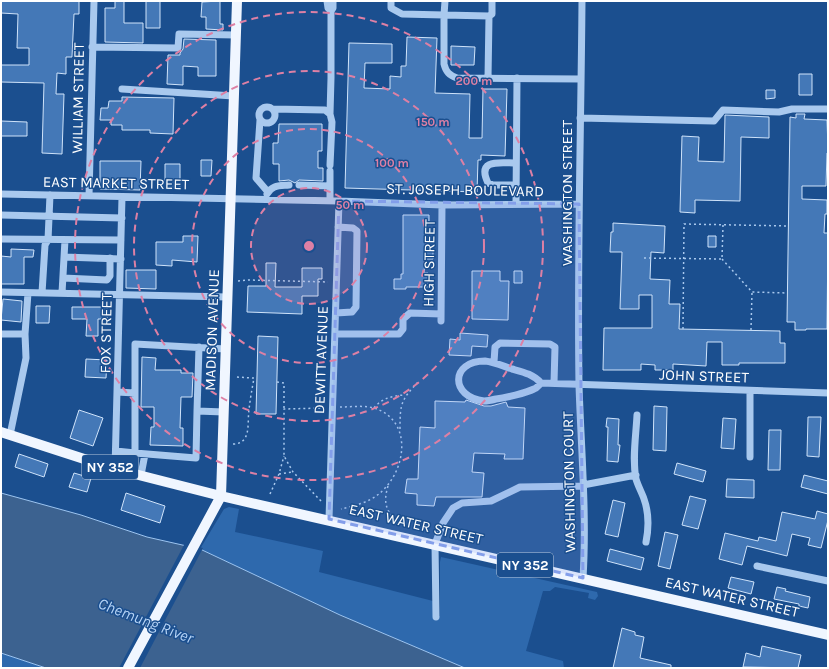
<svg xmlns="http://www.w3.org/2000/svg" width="829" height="669" font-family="Karla,sans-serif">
<rect width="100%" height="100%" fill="#1b4f8f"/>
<path fill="#2e69ad" d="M229 507 239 509 235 532 323 551 319 572 433 601V617L440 616V562L441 557 597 592 598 596 595 600 588 598 589 593 555 587 550 591H543L526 651 563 661 564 668H465L340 615 200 549 224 509Z
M1 653 46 668H1Z"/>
<path fill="#3c6290" stroke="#9cc4f0" d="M1 493 81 515 147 537 200 549 340 615 465 668H46L1 653Z"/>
<path fill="#1b4f8f" d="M185 543 203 548 140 668H119Z"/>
<path fill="#4478b7" stroke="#cfe3fa" d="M1 1H79V14H74L72 57H66V74L57 73 56 94H64L62 154 42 153 44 83 1 82V65H29V48H17L18 14 1 13Z
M115 1H124V23H143V43L105 42V8H115Z
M146 1H160V28H146Z
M220 1V24H223V30L206 29V17H201L202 2Z
M407 37 437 38 435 93 470 94 469 138H482L483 89H507L505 156 481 155V160H478L477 192 345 188 349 43 392 44V63H365L364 88 390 89V76L401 77V66H406Z
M184 39 216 40V76H198V67L183 66V85L167 84 168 55H180V53L183 49Z
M451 46 475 47 474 65H451Z
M799 74H812V95H799Z
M766 90H775V98L766 99Z
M122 97 174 98 173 134 150 133V130H122V125H111V120H100L101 108H108L109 101H122Z
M796 114H805L804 119 827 120 828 149V153H827L826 186H802V199L827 200V214H825L824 233H828L827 329H806V330H795V322H787L790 117 796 118Z
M725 115 769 117V138L741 137 740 201 695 200V213L680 212 682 136 699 137 698 161 724 162Z
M1 121 27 122V136H1Z
M279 124H322V151H318V168H323V181L299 180 295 183 289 180 279 181V164H273V143H278Z
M201 160H212L211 176H201Z
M100 161H141L140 190 100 189Z
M165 164H180V188H166V184L165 183Z
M403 215H429V222H426V250H433V259H425L424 273H428V287H406V289H394V279H401V274H403Z
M613 223 665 226 664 253 651 252 650 279 670 280 669 304H680L679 329 780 331V343H785V363H739V365H722V342H707L706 366 673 364V370H655V365L641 364V370H603L604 328H652V295H639V309H620L622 252H610L611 232H613Z
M183 236H198L197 262 172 260V266L156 265V242H183Z
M708 236H716V247H708Z
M11 249 34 250 33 257H24V284H1V256L11 257Z
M266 263H276L275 287H302V268H322V279H318V296H302V314L247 312 248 286H266Z
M126 270H156V289L126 288Z
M472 271H500V281H509L508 320 472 319Z
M514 271H522V283H514Z
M3 299 22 301 21 322 1 320Z
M36 306H50L49 323H36Z
M72 307H107V319H98V336H86L87 319H72Z
M460 333 488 335 487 347 472 346 471 356 449 355 450 339 460 340Z
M258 336 278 337 276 414H256Z
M142 357 156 358 155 370H181V373H193L192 397H181L180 428H183V446L150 445 151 427H154V407H141Z
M86 359 107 360 106 378 85 377Z
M466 400 484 406H491L506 402 508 407 525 408 523 459H504L505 454 474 453 472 472 484 473 482 497H436L434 506 417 505V494L405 493 407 479H418L420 427 435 428V401L465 402Z
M654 406 667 407 666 451 653 450Z
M79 410 103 418 93 446 70 438Z
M808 417H821L819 457 807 456Z
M607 418 619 419 618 445H620L618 462 607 461 608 427H606Z
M723 418 736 419 734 449 721 448Z
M769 430H781L780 470H768Z
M19 454 48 464 44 477 15 467Z
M677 463 706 471 703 482 674 474Z
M74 473 91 478 87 492 69 487Z
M804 475 828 481V494L801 487Z
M727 479 754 480V498L726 497Z
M126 493 165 506 160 523 121 510Z
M690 496 706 500 698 529 682 525Z
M613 500 625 503 618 537 605 534Z
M817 511 828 514V520L821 548 808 545 810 538 792 534 787 556 747 546 742 565 719 559 725 533 758 541 759 537 776 541 782 512 815 519Z
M665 532 678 535 670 569 658 566Z
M610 549 644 558 641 570 607 561Z
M731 577 754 582 751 594 728 588Z
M777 587 786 589 785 591 810 597 808 608 799 606V604L774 599Z
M622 628 635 632V635L644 637 640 658 671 665V668H613Z
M762 646 801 655 798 668 743 667 746 653 760 657Z"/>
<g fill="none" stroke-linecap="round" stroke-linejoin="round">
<path stroke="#a9c9ee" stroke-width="1.5" stroke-dasharray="2 3" stroke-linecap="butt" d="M644 258 722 259 723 225
M722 259 752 292 787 293
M238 281 249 280 328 282
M683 329 684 224 789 226
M751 330 752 292
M277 382 284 383V409
M340 407C351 407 363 405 374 408 413 420 407 470 380 493 370 502 354 506 341 509
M374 408C382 398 392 396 404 395
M400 429C400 403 401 400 419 381
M233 444C252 444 247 422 249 410 250 400 252 389 254 378L235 377
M279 474 293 472
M388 486C383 503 386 510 397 523
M270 494 279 474 284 456
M321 501 293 472 284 456V409L324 408"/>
<path stroke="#a9c9ee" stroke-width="7" d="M327 1 328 8 331 11 333 8V1
M391 1V8L402 14 444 15 445 1
M492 1V14L489 16 444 15V64C446 72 449 75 457 78L581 79
M582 1C581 129 577 257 579 385 581 449 587 514 583 578
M92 47 178 48 179 34 236 35
M488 78 489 16
M122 89 234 96
M259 115a8 8 0 1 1 16 0a8 8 0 1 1-16 0Z
M273 109 325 110 330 114 332 122 330 165
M330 114 331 78V11
M580 118 714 121 723 110 779 112 792 109H828
M260 120 256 178 268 192
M330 171V201
M299 185 330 186
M516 185H493L488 183C476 158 501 163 516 163
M1 194 339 201 442 205 579 204
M267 194C272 185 279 186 289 185
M89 196 94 1
M516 204 517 78
M1 215 122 218
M1 239 121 240
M64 257 121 259
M63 278 107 280 110 276V258
M1 292 228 297
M42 293 45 245 48 240 50 195
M62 293 65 240
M336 313 352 312 356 307 357 231 353 228 338 227
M441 321 442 205
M1 334H25L26 358 10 435
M25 334 28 293
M335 334H399L403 329V319L410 313 441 314
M494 362 495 347 500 343 550 344 555 347 554 383
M541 383C539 385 537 388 534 389 526 393 505 398 496 399 492 400 488 401 484 401 450 397 450 361 485 361 494 362 503 366 512 369 523 372 533 374 541 383L828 393
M117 392 135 393
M197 411 199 347
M224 412 197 411 196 458 135 453V344L226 349
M637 415C636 436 632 459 636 479 638 486 642 493 644 499 649 513 649 527 646 542
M116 451 135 453
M750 457V391
M115 469 122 197
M141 475 145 454
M583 485 636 475
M329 519 339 201
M757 566 828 581
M436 617 435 544 443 523 453 508 462 503 491 501 520 487 583 486"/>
<path stroke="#f0f6ff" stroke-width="10" d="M1 432 115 469 221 496 828 635
M128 668 221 496 237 1"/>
</g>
<path fill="#839eea" fill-opacity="0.2" stroke="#839eea" stroke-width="3" stroke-dasharray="8 5" stroke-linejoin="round" d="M339 201 579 204 583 578 329 519Z"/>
<circle cx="309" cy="246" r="58" fill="#dd80a5" fill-opacity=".12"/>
<g fill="none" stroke="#dd80a5" stroke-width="2" stroke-dasharray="7 5">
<circle cx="309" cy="246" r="58"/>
<circle cx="309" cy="246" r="117"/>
<circle cx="309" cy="246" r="175"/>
<circle cx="309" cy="246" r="234"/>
</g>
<g text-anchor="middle" stroke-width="3" stroke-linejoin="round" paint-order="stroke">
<g fill="#1b4f8f" stroke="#bbcadd" stroke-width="1">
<rect x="82" y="455" width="56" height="24" rx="3"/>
<rect x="497" y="553" width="56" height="24" rx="3"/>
</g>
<g font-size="14" font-weight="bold" fill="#fff">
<text x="110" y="472">NY 352</text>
<text x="525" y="570">NY 352</text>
</g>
<g font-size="15" fill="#fff" stroke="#1b4f8f">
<text transform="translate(78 98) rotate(-89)" y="5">WILLIAM STREET</text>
<text transform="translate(116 183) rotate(1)" y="5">EAST MARKET STREET</text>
<text transform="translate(465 190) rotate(1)" y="5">ST. JOSEPH BOULEVARD</text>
<text transform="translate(567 193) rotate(-90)" y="5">WASHINGTON STREET</text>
<text transform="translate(429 263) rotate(-89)" y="5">HIGH STREET</text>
<text transform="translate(212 330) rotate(-88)" y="5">MADISON AVENUE</text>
<text transform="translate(106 333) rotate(-89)" y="5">FOX STREET</text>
<text transform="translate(321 360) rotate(-88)" y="5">DEWITT AVENUE</text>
<text transform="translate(704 376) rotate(2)" y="5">JOHN STREET</text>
<text transform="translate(569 482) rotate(-91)" y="5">WASHINGTON COURT</text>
<text transform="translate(416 524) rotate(13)" y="5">EAST WATER STREET</text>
<text transform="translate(732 597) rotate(13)" y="5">EAST WATER STREET</text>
</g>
<g font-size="16" font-style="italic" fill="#b5d3f5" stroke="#1b4f8f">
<text transform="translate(146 620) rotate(21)" y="6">Chemung River</text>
</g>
</g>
<circle cx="309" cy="246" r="6" fill="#dd80a5" stroke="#1b4f8f" stroke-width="2"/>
<g font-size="12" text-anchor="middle" font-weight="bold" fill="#dd80a5" stroke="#1b4f8f" stroke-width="3" stroke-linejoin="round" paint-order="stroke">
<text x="474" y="85">200 m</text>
<text x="433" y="126">150 m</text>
<text x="392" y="167">100 m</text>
<text x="350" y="209">50 m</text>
</g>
<rect width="829" height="669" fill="none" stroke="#ffffff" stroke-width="4"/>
</svg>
